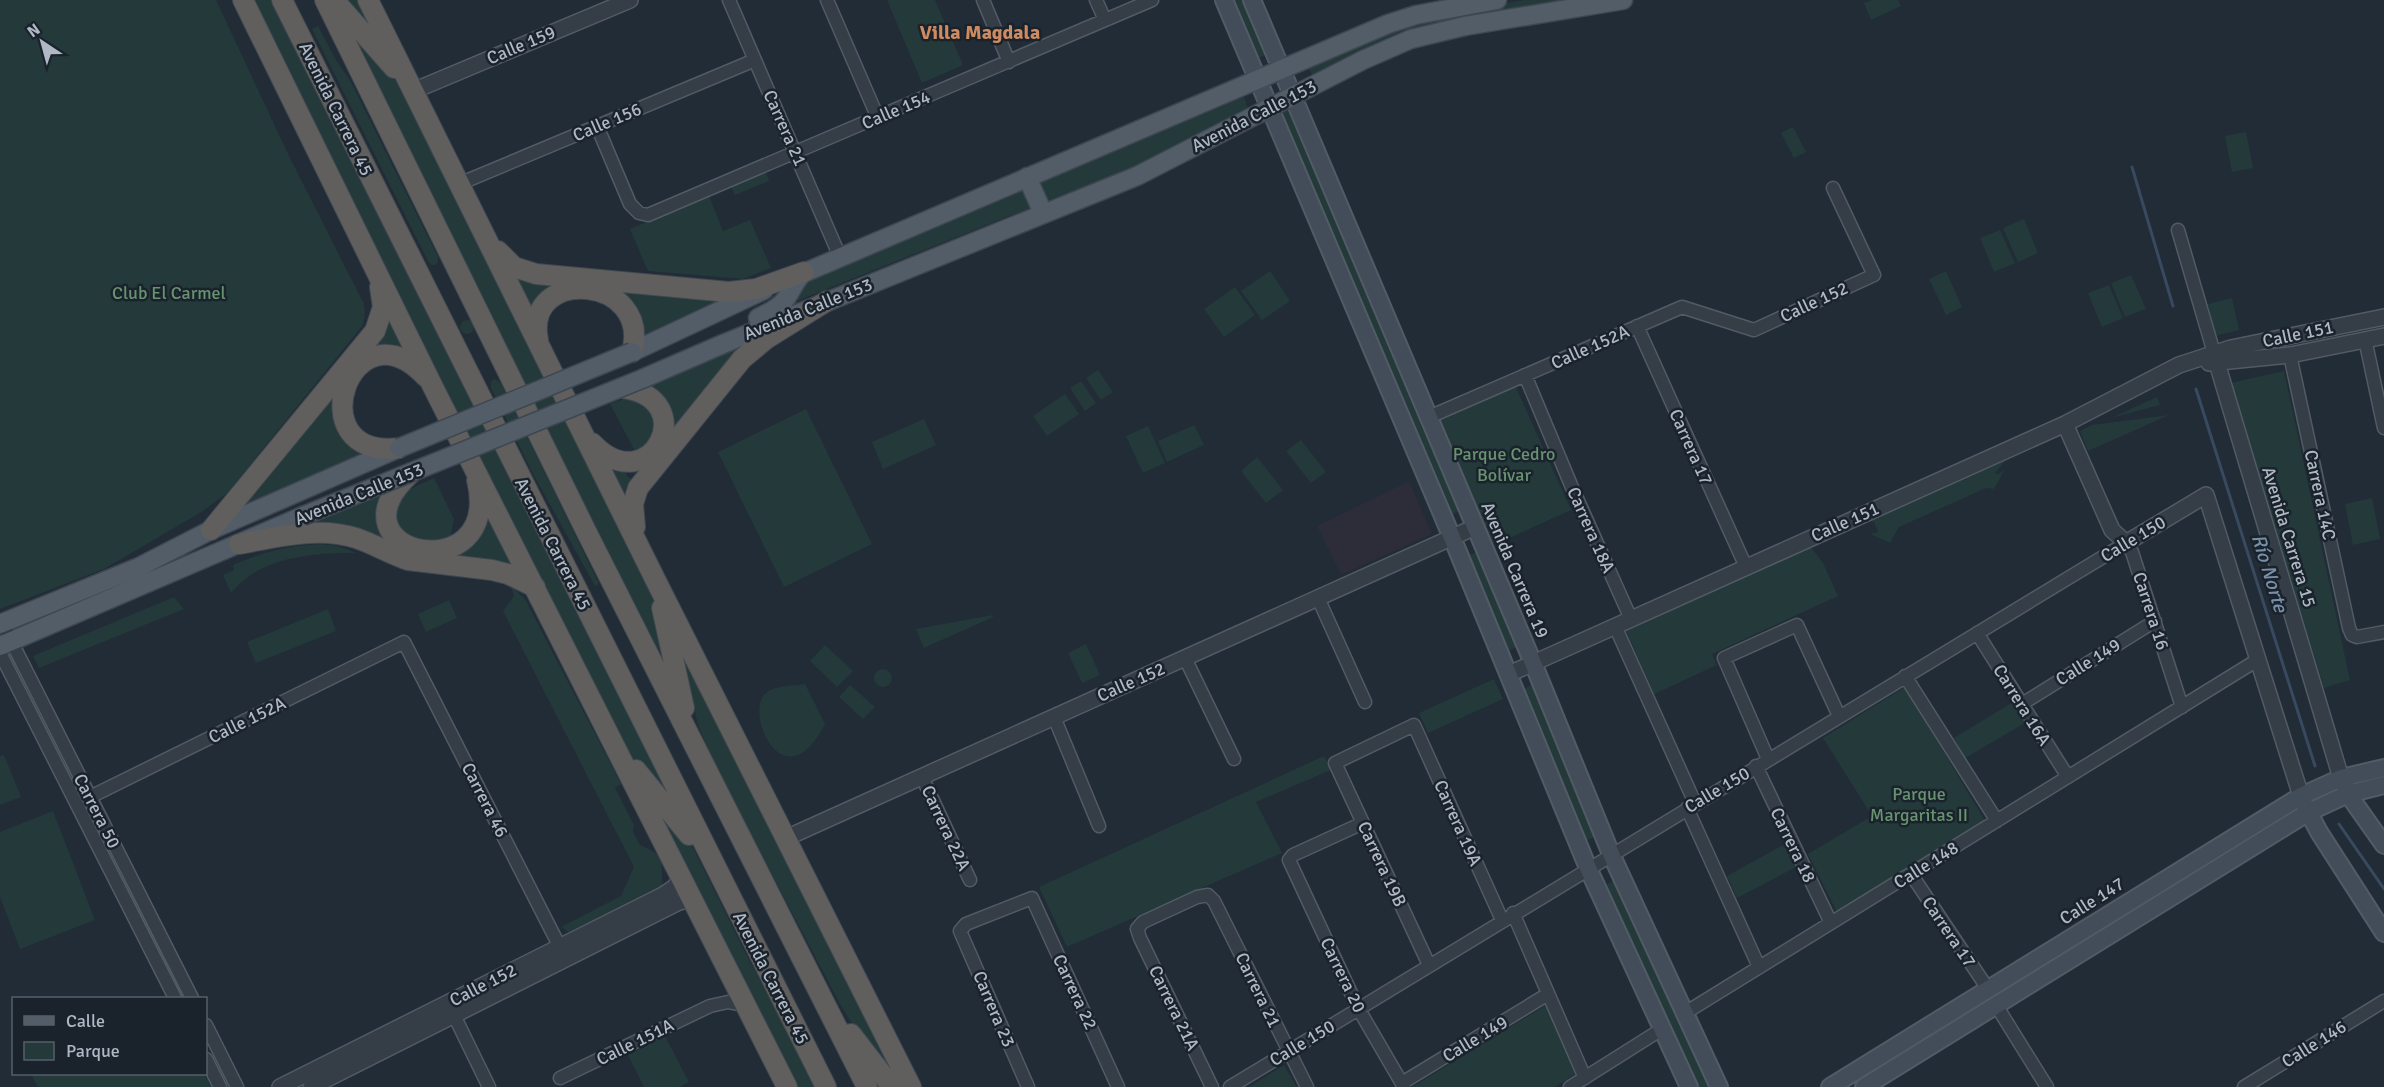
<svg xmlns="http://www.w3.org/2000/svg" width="2384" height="1087" font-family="Signika,sans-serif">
<rect width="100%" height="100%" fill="#212c37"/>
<path fill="#2d2c39" d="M1409 481 1432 534 1341 575 1317 526Z"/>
<path fill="#243939" d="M0 0H216L289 156 364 304 365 313 363 325 227 493 203 511 104 569 0 609Z
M248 0H275L678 806 674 809 620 747Z
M343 0H362L390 57Z
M887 0H935L963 65 922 83Z
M1231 0H1247L1269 54 1256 59Z
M1524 0H1594L1470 19 1313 77 1308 66 1403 25 1471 9Z
M1872 0H1898L1901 6 1871 20 1864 3Z
M318 26 336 60 351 82 438 257V262L435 265H431L428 261 312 29Z
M352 35 384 65 409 95 649 583 661 626 669 670 585 509 405 138Z
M1242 92 1249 111 1149 163 1046 201 1037 180Z
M1288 110 1296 129 1312 155 1463 509 1449 516 1279 115Z
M1793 127 1806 152 1794 158 1781 133Z
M2246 132 2253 168 2232 172 2225 136Z
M766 172 769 181 735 195 731 187Z
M1016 189H1025L1032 207 792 303 803 280Z
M709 196 723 231 750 220 771 268 743 279 648 271 630 229Z
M2024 219 2038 253 2018 262 2003 228Z
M2000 230 2015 263 1994 272 1980 238Z
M510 271 569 282 533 319Z
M1270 271 1290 301 1262 320 1241 291Z
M1946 271 1962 307 1946 315 1929 279Z
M2131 275 2146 309 2125 317 2111 283Z
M2109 285 2123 318 2102 327 2088 293Z
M1235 287 1255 315 1224 337 1204 309Z
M610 292 729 300 642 339Z
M2232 298 2239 330 2215 336 2208 304Z
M388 310 412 358 366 357Z
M460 327a7 7 0 1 1 14 0a7 7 0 1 1-14 0Z
M764 331 642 476 631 467 667 440 646 387Z
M1098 370 1113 392 1101 400 1086 378Z
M2284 371 2350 680 2324 688 2231 383Z
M495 379 501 383 599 584 595 586 533 474 491 388V381Z
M1081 381 1096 403 1085 411 1070 388Z
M1514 383 1571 510 1494 545 1437 418Z
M1065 394 1079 414 1047 436 1033 416Z
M336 395C332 420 339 443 364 455L236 513Z
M631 397 653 409 655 436 637 455 610 404Z
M2157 397 2160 405 2111 418Z
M806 409 872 544 784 587 718 452Z
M2169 415 2088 451 2080 431 2092 425Z
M924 419 936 445 883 469 872 442Z
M1194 425 1204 445 1167 462 1158 441Z
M1148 426 1165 463 1143 473 1126 436Z
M1301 440 1326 472 1311 483 1286 451Z
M2012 453 1995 473 1999 474 2005 469 1994 489 1986 488 1899 527 1890 543 1870 534 1878 532 1874 522 1865 519Z
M1257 457 1283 490 1266 503 1241 471Z
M605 463 623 466 627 476 635 482 627 510Z
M434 478 454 519 449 542 422 547 396 526 399 498 406 491Z
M389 487 405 553 292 527Z
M2372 498 2380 539 2353 545 2345 504Z
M488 506 514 558 506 568 431 559Z
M319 544 338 546 356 553C314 552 259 557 231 593L223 575 234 570 233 565C262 552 287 546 319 544Z
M1809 545 1823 563 1838 596 1712 654 1717 665 1654 694 1625 628Z
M1477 552 1484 570 1492 579 1520 646 1509 650 1466 557Z
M511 586 525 599 621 784 615 788 634 825 633 832 640 845C665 855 662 861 662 886L569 932 561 927 621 896 634 867 503 611 514 596Z
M174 597 184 609 39 668 33 656Z
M449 600 457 618 426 632 418 614Z
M328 609 336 631 256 663 247 642Z
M993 615V617L924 648 916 629Z
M667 617 904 1087 867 1048 840 1004 713 762 699 727Z
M1086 644 1100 675 1082 683 1068 653Z
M825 645 853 671 837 687 810 661Z
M874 678a9 9 0 1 1 18 0a9 9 0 1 1-18 0Z
M1494 679 1503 699 1428 733 1419 713Z
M805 684 825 724C784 804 744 713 765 694 773 685 794 686 805 684Z
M1534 684 1598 836 1582 842 1519 691Z
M850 685 875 707 863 719 839 697Z
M1905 687 1985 821 1837 912 1808 854 1872 816 1823 738Z
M2013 702 2025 723 1965 758 1954 738Z
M4 755 21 797 0 805V756Z
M1324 756 1331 770 1256 802 1282 853 1067 947 1039 887Z
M643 787 687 836 750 962 819 1087H793Z
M53 811 95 920 20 949 0 897V832Z
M1787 843 1798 866 1737 898 1727 876Z
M1615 880 1712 1087H1697L1602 887Z
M1548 1004 1578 1072 1555 1087H1412Z
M665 1036 689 1082 679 1087H644L628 1055Z
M1284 1065 1297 1087H1249Z
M37 1074H204L211 1087H38L32 1076Z"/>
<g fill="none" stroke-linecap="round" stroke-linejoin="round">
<path stroke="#384a5f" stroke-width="3" d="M2132 167 2173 306
M2196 389 2315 766
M2339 824 2384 889"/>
<g stroke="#525b65" stroke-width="15">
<path id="minor" d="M729 0 840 257
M827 0 878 118
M983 0 1009 62
M1096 0 1105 20
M597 126 630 204 639 213 648 215 1152 0
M459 184 755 60
M2178 230 2214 353
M1637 326 1746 567
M2365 339 2384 428
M2290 355 2349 628 2352 635 2357 637 2384 632
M1525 375 1571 485 1631 619
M1429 417 1682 307 1754 330 1874 275 1833 188
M1318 598 1365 702
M2 623 192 998
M1615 626 1695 803
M1977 633 2068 777
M0 653 175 998
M1185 658 1234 759
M1905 676 1997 821
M2022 704 2155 621
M1054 717 1099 826
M1768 759 1724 658 1797 625 1839 716
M1756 766 1831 923
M922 777 970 880
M90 797 404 642 564 955
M1687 808 1759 967
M1363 823 1293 855 1289 860 1358 1008 1404 1087
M1911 874 1988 989
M1513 913 1585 1078
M1429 965 1335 763 1414 725 1502 920
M1996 1005 2047 1087
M450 1007 489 1087
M1685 1013 2259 659
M206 1025 237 1087
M206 1059 220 1087
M560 1078 710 1006 728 1002 745 1005
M1402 1083 1548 994
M1028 1087 960 931 966 924 1032 898 1118 1087
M1212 1087 1140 938 1137 929 1143 922 1197 897 1208 895 1214 901 1307 1087
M1230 1087 2126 543 2132 552 2182 707
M1570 1087 1662 1029
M2244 1087 2384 1001"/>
</g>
<g stroke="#525b65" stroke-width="18">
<path id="tertiary" d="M413 91 630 0
M2214 353 2341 778
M2209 363 2290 355 2384 336
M2065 424 2112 530 2126 543 2206 495 2301 796
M1509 674 2065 424 2179 365 2231 348 2384 317
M786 838 1475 527
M280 1087 663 895 675 887 681 877
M311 1087 677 903 692 898"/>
</g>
<g stroke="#525b65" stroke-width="20">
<path id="secondary" d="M1224 0 1456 547 1588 868 1689 1087
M1252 0 1533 663 1611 854 1719 1087
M2344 784 2348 794 2384 845
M2303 802 2319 832 2384 933
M1830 1087 2301 796 2341 778 2384 768
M1864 1087 2307 813 2348 794 2384 785"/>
</g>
<g stroke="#3e4751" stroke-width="21">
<path id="primary" d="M1027 177 1043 213
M792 278 1388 24 1416 15 1497 0
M758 318C769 312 780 308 787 297 793 288 796 279 804 272
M723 344 1137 176 1363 60 1411 39 1465 26 1623 0
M632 352 764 290
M0 624 139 567 211 530 399 448
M0 646 303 516"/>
</g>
<g stroke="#3f4852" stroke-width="22">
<path id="trunk" d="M243 0 434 389 787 1087
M282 0 826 1087
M325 0 586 531 867 1087
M334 0 394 68
M368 0 656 581 911 1087
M498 251 514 267 536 274 729 292 756 289 804 272
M538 340C523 265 652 275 632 352
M592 443C650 504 704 398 622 388
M399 448C296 460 351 297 426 377
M411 473C322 555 504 593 477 480
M635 527 633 504 638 488 742 359 766 339 827 301
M211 530 375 331 383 307 380 287
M239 544C277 537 318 526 356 538 374 544 390 554 408 560L492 570 508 574 535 587
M662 608 684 708
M636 770 689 835
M851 1034 892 1087"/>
</g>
<use href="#minor" stroke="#353d47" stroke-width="12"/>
<use href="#tertiary" stroke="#353d47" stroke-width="15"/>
<use href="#secondary" stroke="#434d5a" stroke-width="16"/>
<use href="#primary" stroke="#535d68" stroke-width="18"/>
<use href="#trunk" stroke="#605f5d" stroke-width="20"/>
<g stroke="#3e4751" stroke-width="21" stroke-linecap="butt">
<path id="primary-bridge" d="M399 448 632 352
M303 516 642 379 723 344"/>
</g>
<use href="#primary-bridge" stroke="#535d68" stroke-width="18"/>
</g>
<g text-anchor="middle" stroke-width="5" stroke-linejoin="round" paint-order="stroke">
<g font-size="18" fill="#afb8c4" stroke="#1a232c">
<text transform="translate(521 45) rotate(-23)" y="6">Calle 159</text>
<text transform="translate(336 109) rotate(64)" y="6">Avenida Carrera 45</text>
<text transform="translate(896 110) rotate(-23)" y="6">Calle 154</text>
<text transform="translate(1254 116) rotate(-27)" y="6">Avenida Calle 153</text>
<text transform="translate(607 122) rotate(-23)" y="6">Calle 156</text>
<text transform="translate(785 128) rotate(66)" y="6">Carrera 21</text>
<text transform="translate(1814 302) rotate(-25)" y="6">Calle 152</text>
<text transform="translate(808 309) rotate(-22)" y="6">Avenida Calle 153</text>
<text transform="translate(2298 334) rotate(-12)" y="6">Calle 151</text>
<text transform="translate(1590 347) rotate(-24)" y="6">Calle 152A</text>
<text transform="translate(1691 447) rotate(66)" y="6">Carrera 17</text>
<text transform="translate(359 494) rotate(-22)" y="6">Avenida Calle 153</text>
<text transform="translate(2320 495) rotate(78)" y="6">Carrera 14C</text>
<text transform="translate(1845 522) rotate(-24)" y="6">Calle 151</text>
<text transform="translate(1591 530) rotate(66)" y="6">Carrera 18A</text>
<text transform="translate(2289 537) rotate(73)" y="6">Avenida Carrera 15</text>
<text transform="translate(2133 539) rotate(-31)" y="6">Calle 150</text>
<text transform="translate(553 544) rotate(63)" y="6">Avenida Carrera 45</text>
<text transform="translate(1515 570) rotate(67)" y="6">Avenida Carrera 19</text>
<text transform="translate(2151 611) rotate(72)" y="6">Carrera 16</text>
<text transform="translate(2088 662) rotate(-32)" y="6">Calle 149</text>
<text transform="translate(1131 682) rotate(-24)" y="6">Calle 152</text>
<text transform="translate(2022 705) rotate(58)" y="6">Carrera 16A</text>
<text transform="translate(247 720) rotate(-26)" y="6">Calle 152A</text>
<text transform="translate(1717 790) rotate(-31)" y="6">Calle 150</text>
<text transform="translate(485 800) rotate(63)" y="6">Carrera 46</text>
<text transform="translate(97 811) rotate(63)" y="6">Carrera 50</text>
<text transform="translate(1458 823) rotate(66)" y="6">Carrera 19A</text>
<text transform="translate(946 828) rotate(65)" y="6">Carrera 22A</text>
<text transform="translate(1793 845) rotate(64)" y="6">Carrera 18</text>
<text transform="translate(1382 864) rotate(65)" y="6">Carrera 19B</text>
<text transform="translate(1926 865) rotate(-32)" y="6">Calle 148</text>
<text transform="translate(2092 901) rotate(-32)" y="6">Calle 147</text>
<text transform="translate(1949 932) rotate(56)" y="6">Carrera 17</text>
<text transform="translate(1343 975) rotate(64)" y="6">Carrera 20</text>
<text transform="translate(771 978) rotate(63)" y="6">Avenida Carrera 45</text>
<text transform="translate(483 985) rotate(-27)" y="6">Calle 152</text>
<text transform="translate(1258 990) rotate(64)" y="6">Carrera 21</text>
<text transform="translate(1075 992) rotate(65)" y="6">Carrera 22</text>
<text transform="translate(1174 1008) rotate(64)" y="6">Carrera 21A</text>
<text transform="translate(994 1009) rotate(67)" y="6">Carrera 23</text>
<text transform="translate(1475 1039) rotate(-31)" y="6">Calle 149</text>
<text transform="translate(635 1042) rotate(-26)" y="6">Calle 151A</text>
<text transform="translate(1302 1043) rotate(-31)" y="6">Calle 150</text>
<text transform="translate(2314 1044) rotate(-32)" y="6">Calle 146</text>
</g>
<g font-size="18" fill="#689370" stroke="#1a232c">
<text x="169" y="299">Club El Carmel</text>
<text x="1504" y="460">Parque Cedro<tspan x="1504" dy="21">Bolívar</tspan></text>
<text x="1919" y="800">Parque<tspan x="1919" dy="21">Margaritas II</tspan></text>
</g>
<g font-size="20" font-weight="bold" fill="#ce8a61" stroke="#1a232c">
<text x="980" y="39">Villa Magdala</text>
</g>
<g font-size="20" font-style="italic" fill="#7990ab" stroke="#1a232c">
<text transform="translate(2270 573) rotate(73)" y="7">Río Norte</text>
</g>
</g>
<rect x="12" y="997" width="195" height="78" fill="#1a232c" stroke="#565f69" stroke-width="1.5"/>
<rect x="24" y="1016" width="30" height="9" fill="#535d68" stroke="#565f69" stroke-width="1.5"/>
<text x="66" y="1027" font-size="18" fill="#afb8c4">Calle</text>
<rect x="24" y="1042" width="30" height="18" fill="#243939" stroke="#565f69" stroke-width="1.5"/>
<text x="66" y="1057" font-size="18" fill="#afb8c4">Parque</text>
<g transform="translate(42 42) rotate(324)" stroke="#1a232c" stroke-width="4.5" paint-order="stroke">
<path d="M0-4.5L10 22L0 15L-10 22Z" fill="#afb8c4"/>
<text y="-9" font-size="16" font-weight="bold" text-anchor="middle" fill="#afb8c4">N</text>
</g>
</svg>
